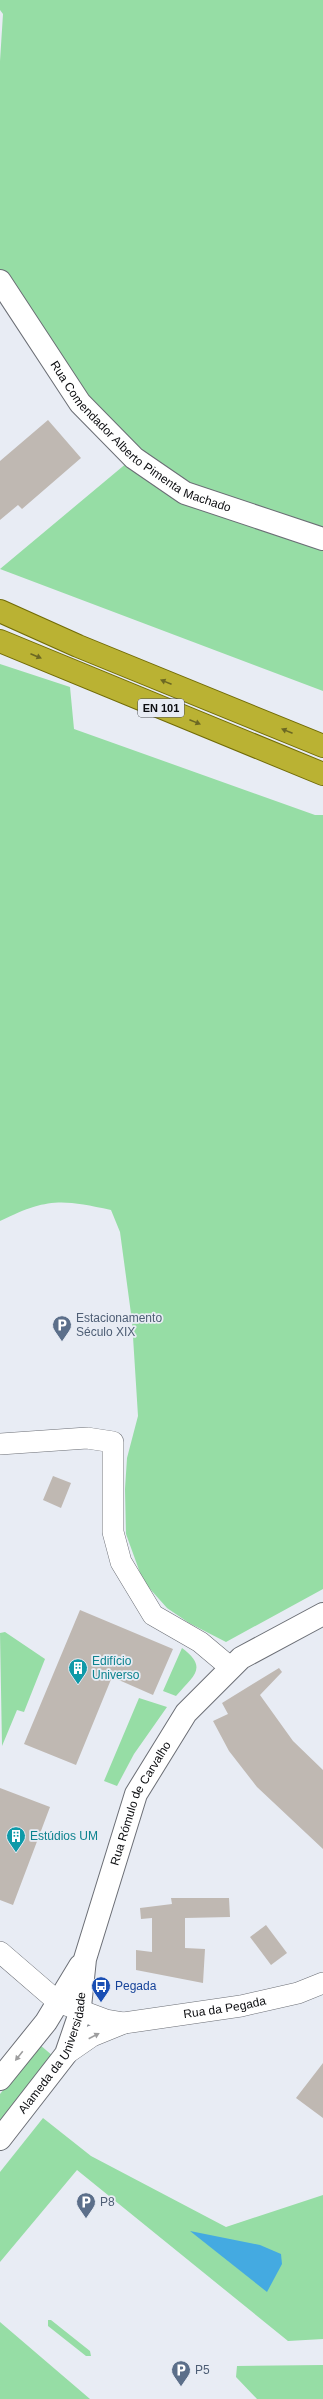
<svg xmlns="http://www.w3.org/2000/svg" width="323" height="2399" font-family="Helvetica,sans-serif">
<rect width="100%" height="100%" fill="#e8ecf4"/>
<path fill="#96dda5" d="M0 0H323V691L0 569 134 457 0 281V61L3 14 0 10Z
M0 664 70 687 74 729 315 815H323V1589L226 1642 189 1623 167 1608 143 1581 126 1534 125 1489 127 1458 138 1416 132 1321 120 1232 111 1210C61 1199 47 1198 0 1221Z
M5 1632 45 1659 24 1712 17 1710 2 1746 0 1633Z
M182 1648C209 1668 193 1676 176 1696L163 1691Z
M139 1698 167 1707 134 1754 117 1786 104 1781Z
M40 2045 53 2056 0 2122V2094Z
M43 2118 91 2156 226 2227 323 2195V2339L288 2341 77 2170 0 2262V2172Z
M48 2320H51L90 2351 91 2356H86L48 2326Z
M0 2322 83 2393 90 2399H0Z
M323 2365V2399H257L236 2377 237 2366Z"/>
<path fill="#44aae1" d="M190 2231 260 2245 281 2254 282 2264 267 2292Z"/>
<path fill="#bfb8b2" d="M48 420 81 458 22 509 18 505 0 520V461Z
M53 1476 71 1483 61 1508 43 1500Z
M80 1610 173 1649 153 1695 112 1677 76 1765 24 1744Z
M279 1668 282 1672 260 1695 293 1741 323 1770V1849L257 1787 229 1751 213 1721 228 1714 222 1703Z
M0 1788 50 1807 13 1905 0 1900Z
M171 1898H229L230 1917 185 1918V1948L205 1949 203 1983 136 1970V1950L152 1952V1918L141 1919 140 1908 172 1904Z
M266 1925 287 1953 271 1965 250 1937Z
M323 2063V2118L296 2098Z"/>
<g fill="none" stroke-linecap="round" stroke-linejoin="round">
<g stroke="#6b6e75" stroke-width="22">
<g id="minor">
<path d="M0 1444 87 1438 113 1442V1532L121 1562 153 1615 200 1642 231 1668"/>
<path d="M0 1952 58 2002 106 2020 124 2023"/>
<path id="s1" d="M66 2054 92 2036 124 2023 241 2006 298 1993 323 1983"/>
</g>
</g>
<g stroke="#6b6e75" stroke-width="24">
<g id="tertiary">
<path id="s2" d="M0 281 80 403 134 458 185 493 323 539"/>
<path d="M0 2079 46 2022 80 1966"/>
<path id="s3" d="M0 2139 66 2054 79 2016 85 1959 136 1794 186 1713 241 1658 323 1614"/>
</g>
</g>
<g stroke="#716b06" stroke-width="24">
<path id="trunk" d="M0 611 78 646 323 746
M0 641 323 774"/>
</g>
<use href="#minor" stroke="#fff" stroke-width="21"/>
<use href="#tertiary" stroke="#fff" stroke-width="22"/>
<use href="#trunk" stroke="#bab233" stroke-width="22"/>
</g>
<defs><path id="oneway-solid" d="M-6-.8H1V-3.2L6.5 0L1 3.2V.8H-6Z"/></defs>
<g fill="#6c6823">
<use href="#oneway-solid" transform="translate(36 656) rotate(23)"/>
<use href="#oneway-solid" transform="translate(166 682) rotate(-158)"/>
<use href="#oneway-solid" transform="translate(195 722) rotate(22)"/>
<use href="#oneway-solid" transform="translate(287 731) rotate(-158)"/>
</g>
<g fill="#9e9e9f">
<use href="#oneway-solid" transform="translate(94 2036) rotate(-27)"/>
<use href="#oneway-solid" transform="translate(19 2056) rotate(129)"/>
</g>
<defs>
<g id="parking-pin" transform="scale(1)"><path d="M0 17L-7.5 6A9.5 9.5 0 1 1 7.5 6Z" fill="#5c6f8a" stroke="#e8ecf4"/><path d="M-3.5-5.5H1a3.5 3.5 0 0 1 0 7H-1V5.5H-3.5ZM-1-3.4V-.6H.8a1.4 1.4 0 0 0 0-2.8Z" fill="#fff"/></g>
<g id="building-pin" transform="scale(1)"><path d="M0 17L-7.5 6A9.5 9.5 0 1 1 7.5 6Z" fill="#0f9aa8" stroke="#e8ecf4"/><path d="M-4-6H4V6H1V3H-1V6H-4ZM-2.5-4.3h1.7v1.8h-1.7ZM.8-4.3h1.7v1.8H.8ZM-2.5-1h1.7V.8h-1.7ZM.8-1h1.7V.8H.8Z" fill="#fff"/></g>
<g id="bus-pin" transform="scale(1)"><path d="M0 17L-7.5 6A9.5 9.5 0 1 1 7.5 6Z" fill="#1a4fb4" stroke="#e8ecf4"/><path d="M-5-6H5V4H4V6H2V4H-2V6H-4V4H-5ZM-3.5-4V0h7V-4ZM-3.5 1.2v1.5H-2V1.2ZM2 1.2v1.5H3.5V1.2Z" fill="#fff"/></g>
</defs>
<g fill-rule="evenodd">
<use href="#parking-pin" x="62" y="1325"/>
<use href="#building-pin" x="78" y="1668"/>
<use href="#building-pin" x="16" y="1836"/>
<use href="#bus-pin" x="101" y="1986"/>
<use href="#parking-pin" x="86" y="2202"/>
<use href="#parking-pin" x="181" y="2370"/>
</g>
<g text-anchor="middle" stroke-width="3.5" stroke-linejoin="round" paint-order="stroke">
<rect fill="#e8ecf4" stroke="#4e5054" stroke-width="1" x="138" y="699" width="46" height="18" rx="3"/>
<g font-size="11" font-weight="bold" fill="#0c0d10">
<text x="161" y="712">EN 101</text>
</g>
<g font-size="12" fill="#0c0d10" stroke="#e8ecf4">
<text dy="4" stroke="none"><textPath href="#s2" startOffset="215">Rua Comendador Alberto Pimenta Machado</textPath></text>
<text dy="4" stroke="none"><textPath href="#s3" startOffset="371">Rua Rómulo de Carvalho</textPath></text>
<text dy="4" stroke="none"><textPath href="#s1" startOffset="168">Rua da Pegada</textPath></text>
<text dy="4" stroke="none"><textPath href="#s3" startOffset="103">Alameda da Universidade</textPath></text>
</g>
<g font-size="12" fill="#4e5e75" stroke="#e8ecf4" text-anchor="start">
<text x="76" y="1322">Estacionamento<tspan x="76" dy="14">Século XIX</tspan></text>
<text x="100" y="2206">P8</text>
<text x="195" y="2374">P5</text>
</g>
<g font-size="12" fill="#0d838f" stroke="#e8ecf4" text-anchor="start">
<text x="92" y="1665">Edifício<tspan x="92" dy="14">Universo</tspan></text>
<text x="30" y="1840">Estúdios UM</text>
</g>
<g font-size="12" fill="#164399" stroke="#e8ecf4" text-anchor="start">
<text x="115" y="1990">Pegada</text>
</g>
</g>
</svg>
